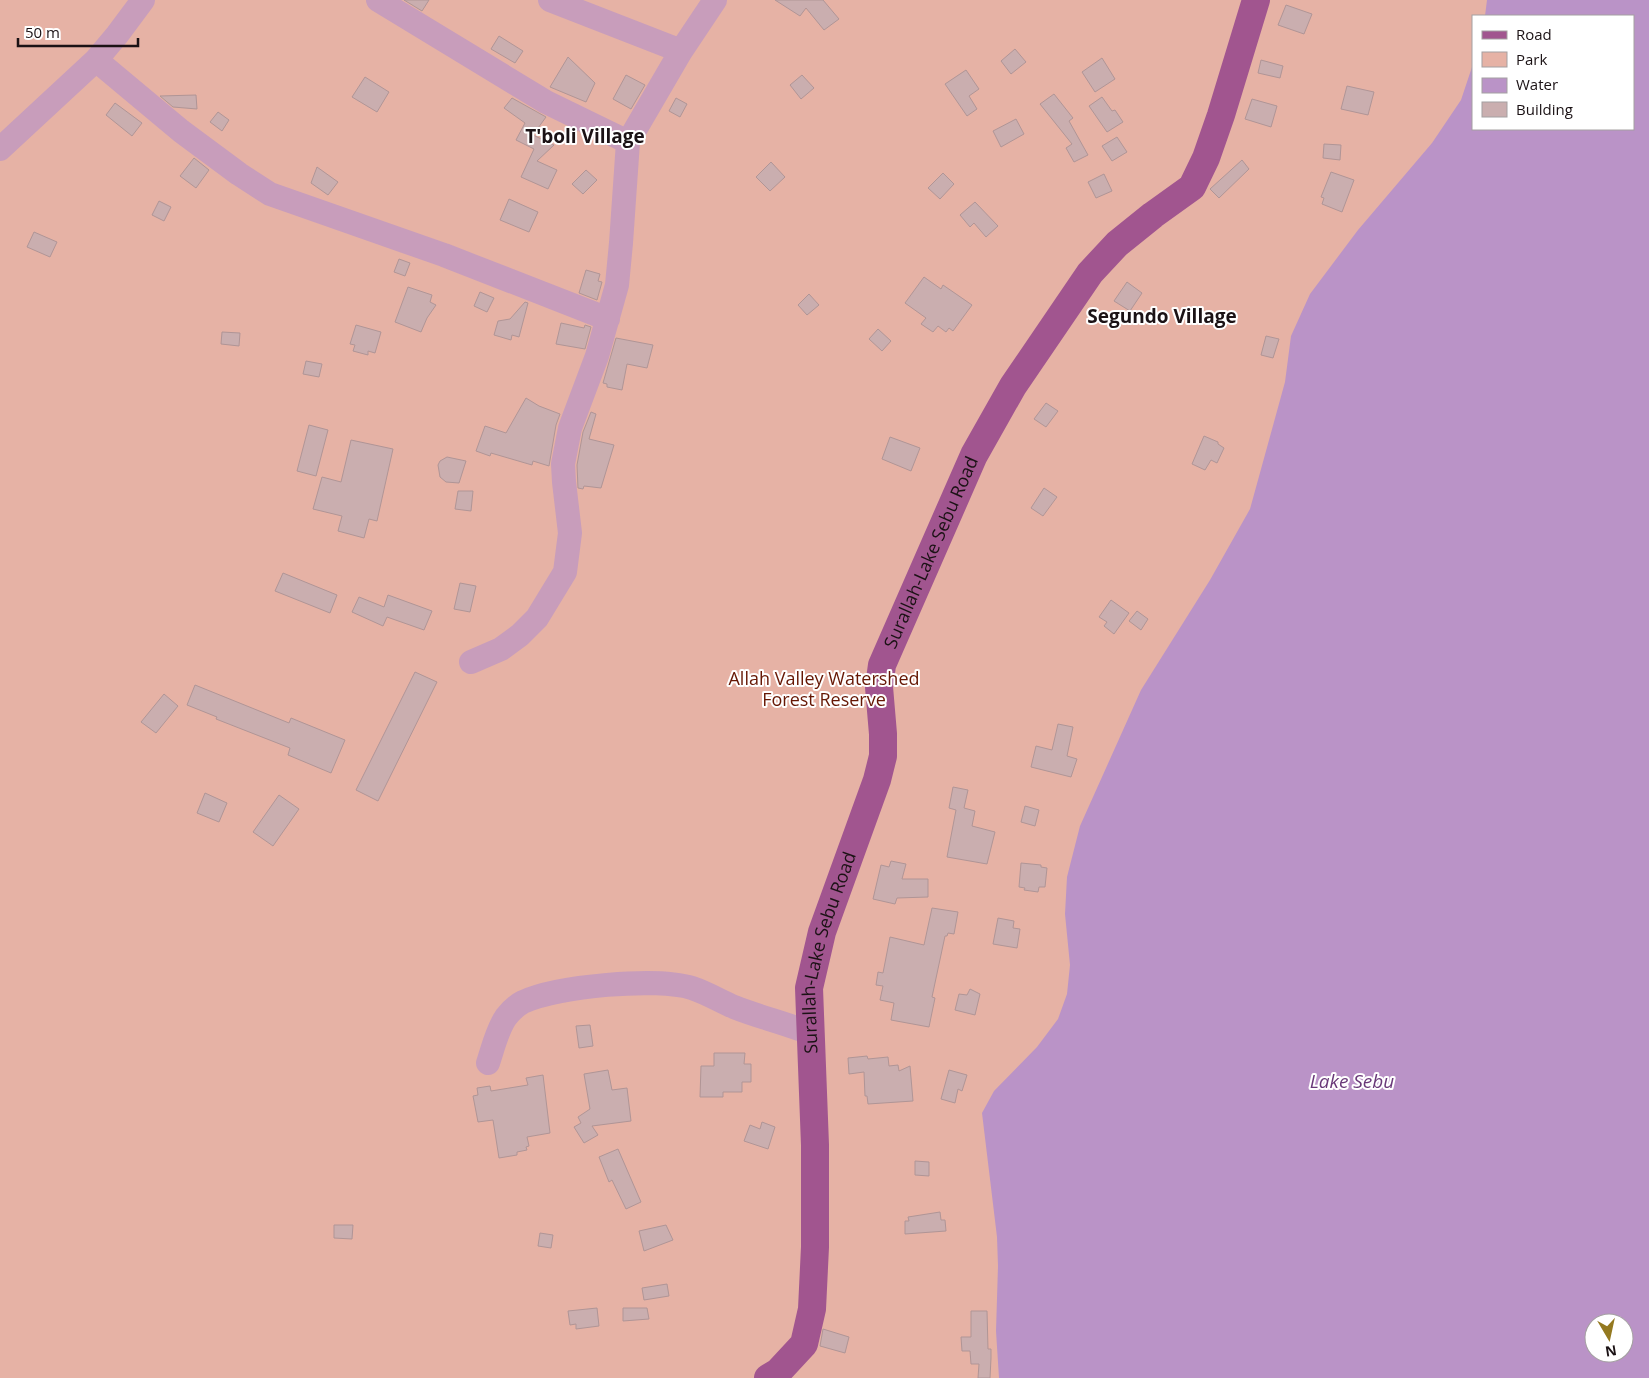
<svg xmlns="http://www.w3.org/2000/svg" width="1649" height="1378" font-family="'Open Sans',sans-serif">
<rect width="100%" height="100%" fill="#fee8ef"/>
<path fill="#e6b2a5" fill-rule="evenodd" d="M0 0H1649V1378H0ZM1473 16H1633V129H1473ZM1594 1323H1624V1353H1594Z"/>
<path fill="#ba93c7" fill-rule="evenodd" d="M1487 0H1649V1378H999L996 1331 998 1266 997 1237 982 1113 994 1091 1037 1047 1058 1019 1067 994 1070 965 1065 914 1067 877 1080 826 1141 690 1210 580 1250 509 1285 382 1291 336 1310 294 1358 230 1432 143 1461 100 1473 64V129H1633V16H1485ZM1594 1323H1624V1353H1594Z"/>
<path fill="#caaeaf" stroke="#b09596" d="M404 0H429L422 11Z
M775 0H823L839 19 824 30 806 8 800 16Z
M1286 5 1312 14 1304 34 1278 25Z
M499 36 523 51 515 63 491 49Z
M1015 49 1026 62 1011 74 1001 61Z
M568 57 595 83 586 102 550 87Z
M1102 58 1115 79 1095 92 1082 72Z
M1261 60 1283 66 1280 78 1258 73Z
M966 70 979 89 969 96 977 109 967 116 945 84Z
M626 75 645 85 631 109 613 99Z
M802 75 814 88 801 99 790 85Z
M365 77 389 92 377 112 352 97Z
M1347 86 1374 92 1368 115 1341 109Z
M1054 94 1073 118 1069 121 1088 155 1074 162 1066 148 1072 144 1040 104Z
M196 95 197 109 173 107 160 96Z
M1102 97 1112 111 1115 110 1123 122 1107 132 1089 106Z
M512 98 546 117 533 135 554 145 537 161 557 170 548 189 521 177 534 149 516 140 525 123 504 108Z
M676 98 687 104 680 117 669 111Z
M1252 99 1277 106 1271 127 1245 119Z
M115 103 142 123 132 136 106 115Z
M218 112 229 120 222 131 210 122Z
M1016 119 1024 134 1001 147 993 131Z
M1117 137 1127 152 1112 161 1102 146Z
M1324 144 1341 145 1340 160 1323 158Z
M194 158 209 170 196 188 180 176Z
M1242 160 1249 169 1219 198 1210 189Z
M771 162 785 177 770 191 756 177Z
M317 167 338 182 328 195 311 183Z
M586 170 597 180 583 194 572 184Z
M1331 172 1354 180 1342 212 1322 204 1324 198 1321 197Z
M943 173 954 184 940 199 928 188Z
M1104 174 1112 191 1096 198 1088 182Z
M509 199 538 212 529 232 500 220Z
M159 201 171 207 164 221 152 215Z
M975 202 998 226 986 237 974 223 970 227 960 215Z
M34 232 57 242 50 257 27 247Z
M399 259 410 263 405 276 394 272Z
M586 270 600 274 598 281 602 282 597 300 579 293Z
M924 277 941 289 943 285 972 305 953 331 949 328 946 332 938 326 933 332 921 324 926 318 905 303Z
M1127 282 1142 293 1130 311 1114 301Z
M408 287 432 295 430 302 436 305 427 318 421 332 395 322Z
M480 292 494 298 487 312 474 306Z
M809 294 819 305 807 315 798 305Z
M525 302 528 303 519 337 512 335 511 340 494 335 498 321 510 319Z
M561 323 584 328 585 325 591 327 585 349 556 344Z
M356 325 381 332 375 353 368 351V355L353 351 355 345 350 344Z
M878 329 891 341 882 351 869 339Z
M222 332 240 333 239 346 221 344Z
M1266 336 1279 339 1273 358 1261 355Z
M616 338 653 345 647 368 627 364 622 390 607 387V384L603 383Z
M306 361 322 364 319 377 303 374Z
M526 398 539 406 560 414 556 425 549 466 533 461 532 465 491 453 490 456 476 451 485 426 506 433Z
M1046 403 1058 411 1046 427 1034 419Z
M591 412 596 414 589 439 614 445 601 488 584 486 583 489 578 488 577 465 583 432Z
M309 425 328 430 316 476 297 471Z
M1204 436 1218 442V444L1224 448 1217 463 1211 460 1205 470 1192 464Z
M890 437 920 448 911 471 882 459Z
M351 440 393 449 377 521 369 519 364 538 338 531 342 516 313 509 322 477 341 482Z
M447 457 466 461 459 483 446 482 440 477 438 465 440 461Z
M1044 488 1057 497 1043 516 1031 508Z
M458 491H473L471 511 455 509Z
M283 573 337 595 330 613 275 591Z
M460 583 476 586 470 612 454 609Z
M388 595 432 611 424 630 387 617 383 626 352 612 359 597 384 607Z
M1111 600 1129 613 1114 634 1104 626 1107 622 1099 617Z
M1137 611 1148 619 1141 630 1129 621Z
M415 672 437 682 378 801 356 790Z
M195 685 289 723 291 718 345 740 331 773 288 755 290 748 216 719 217 717 187 705Z
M164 694 178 706 156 733 141 722Z
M1058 724 1073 727 1067 756 1077 759 1071 777 1031 767 1036 746 1052 750Z
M953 787 968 790 964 808 975 811 972 826 995 832 987 864 947 857 956 810 949 808Z
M205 793 227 803 219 822 197 813Z
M279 795 299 809 273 846 253 832Z
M1025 806 1039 810 1035 826 1021 822Z
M891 861 906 864 902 879H928V897L897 898 895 904 873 899 881 865 889 867Z
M1021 863 1041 865V867L1047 868 1045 887H1039L1038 892 1024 890 1025 888 1019 887Z
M932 908 958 912 954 934 948 933 947 936H945L932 997 935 998 929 1027 891 1020 894 1003 880 1000 883 986 876 985 878 972 883 973 890 937 924 945Z
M998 918 1014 921 1013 928 1020 929 1017 948 993 944Z
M970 989 980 994 975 1015 955 1010 959 994 967 995Z
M590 1025 593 1046 579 1048 576 1026Z
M714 1053H745L744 1064H751V1082H742V1092H723V1097H700L701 1066H714Z
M867 1056 868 1059 888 1057 889 1066 898 1065 899 1071 910 1066 913 1101 868 1104 867 1096H865L864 1072 849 1074 848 1058Z
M608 1070 612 1090 627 1088 631 1121 592 1126 598 1135 584 1143 574 1127 581 1123 578 1117 590 1109 584 1074Z
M949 1070 967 1075 962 1091 958 1089 955 1103 941 1099Z
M543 1075 550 1133 527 1137 529 1146 526 1147 527 1150 517 1152V1155L499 1158 493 1120 478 1122 473 1096 478 1095 477 1088 490 1086 491 1091 528 1085 526 1078Z
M762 1122 775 1127 768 1149 744 1141 750 1125 760 1129Z
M618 1149 641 1202 626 1209 612 1180 609 1182 599 1157Z
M915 1161 929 1162V1176L915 1175Z
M940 1212 941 1220H945L946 1231 905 1234V1221H909L908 1217Z
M334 1225H353L352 1239 334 1238Z
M666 1225 673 1240 644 1251 639 1231Z
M540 1233 553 1235 551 1248 538 1246Z
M667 1284 669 1296 644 1300 642 1288Z
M597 1308 599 1326 576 1329V1324L570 1325 568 1311Z
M623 1308H647L649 1319 623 1321Z
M971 1311H987L988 1349H991V1358L990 1378H978L979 1364H971L970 1351H962L961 1337H971Z
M823 1329 849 1337 845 1353 820 1346Z"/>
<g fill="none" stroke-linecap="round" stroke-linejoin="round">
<path stroke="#c89dbb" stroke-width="24" d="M378 0 546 102 628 142
M550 0 681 51
M96 60 181 131 239 174 270 194 444 255 608 319
M0 149 96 60 117 35 143 0
M471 662 501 649 520 635 537 618 565 572 570 533 564 482 563 464 570 428 597 356 617 285 621 243 628 142 681 51 715 0
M488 1063C493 1048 497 1030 506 1017 510 1012 517 1005 523 1002 557 986 657 977 692 988 707 993 720 1001 734 1007 759 1017 785 1023 810 1033"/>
<path stroke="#a1558f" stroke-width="28" id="s1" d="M768 1378 778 1372 804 1344 812 1309 815 1247V1145L809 988 822 932 877 780 883 756V734L879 687 882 665 974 455 1013 386 1090 273 1117 244 1153 215 1192 187 1206 158 1221 115 1256 0"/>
</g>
<g text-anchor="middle" stroke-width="4" stroke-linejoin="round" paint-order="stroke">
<g font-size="18" fill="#1b1215" stroke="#fff">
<text dy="6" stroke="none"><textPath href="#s1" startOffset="865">Surallah-Lake Sebu Road</textPath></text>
<text dy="6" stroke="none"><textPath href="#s1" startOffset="445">Surallah-Lake Sebu Road</textPath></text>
</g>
<g font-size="18" fill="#661704" stroke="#fff">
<text x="824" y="685">Allah Valley Watershed<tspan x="824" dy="21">Forest Reserve</tspan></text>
</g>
<g font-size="19" font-weight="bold" fill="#1b1215" stroke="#fff">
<text x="585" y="143">T'boli Village</text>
<text x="1162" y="323">Segundo Village</text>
</g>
<g font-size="19" font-style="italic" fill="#6a3979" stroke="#fff">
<text x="1352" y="1088">Lake Sebu</text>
</g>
</g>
<rect x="1472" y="15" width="162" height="115" fill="#ffffff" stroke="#a4a0a1"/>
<rect x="1482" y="31" width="25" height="8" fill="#a1558f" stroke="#a4a0a1"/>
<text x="1516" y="40" font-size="15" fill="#1b1215">Road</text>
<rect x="1482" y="52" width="25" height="15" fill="#e6b2a5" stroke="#a4a0a1"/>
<text x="1516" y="65" font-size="15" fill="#1b1215">Park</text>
<rect x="1482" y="78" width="25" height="15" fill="#ba93c7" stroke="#a4a0a1"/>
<text x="1516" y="90" font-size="15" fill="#1b1215">Water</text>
<rect x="1482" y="102" width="25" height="15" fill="#caaeaf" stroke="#a4a0a1"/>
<text x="1516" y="115" font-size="15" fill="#1b1215">Building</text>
<g transform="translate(1609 1338) rotate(171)"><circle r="24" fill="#ffffff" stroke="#a4a0a1"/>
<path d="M0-4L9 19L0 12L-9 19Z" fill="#947920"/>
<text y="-8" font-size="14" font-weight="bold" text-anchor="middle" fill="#1b1215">N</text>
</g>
<path d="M18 38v8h120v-8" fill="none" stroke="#1b1215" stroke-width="2.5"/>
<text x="25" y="38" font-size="15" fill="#1b1215" stroke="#ffffff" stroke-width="4" paint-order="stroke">50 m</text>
</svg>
